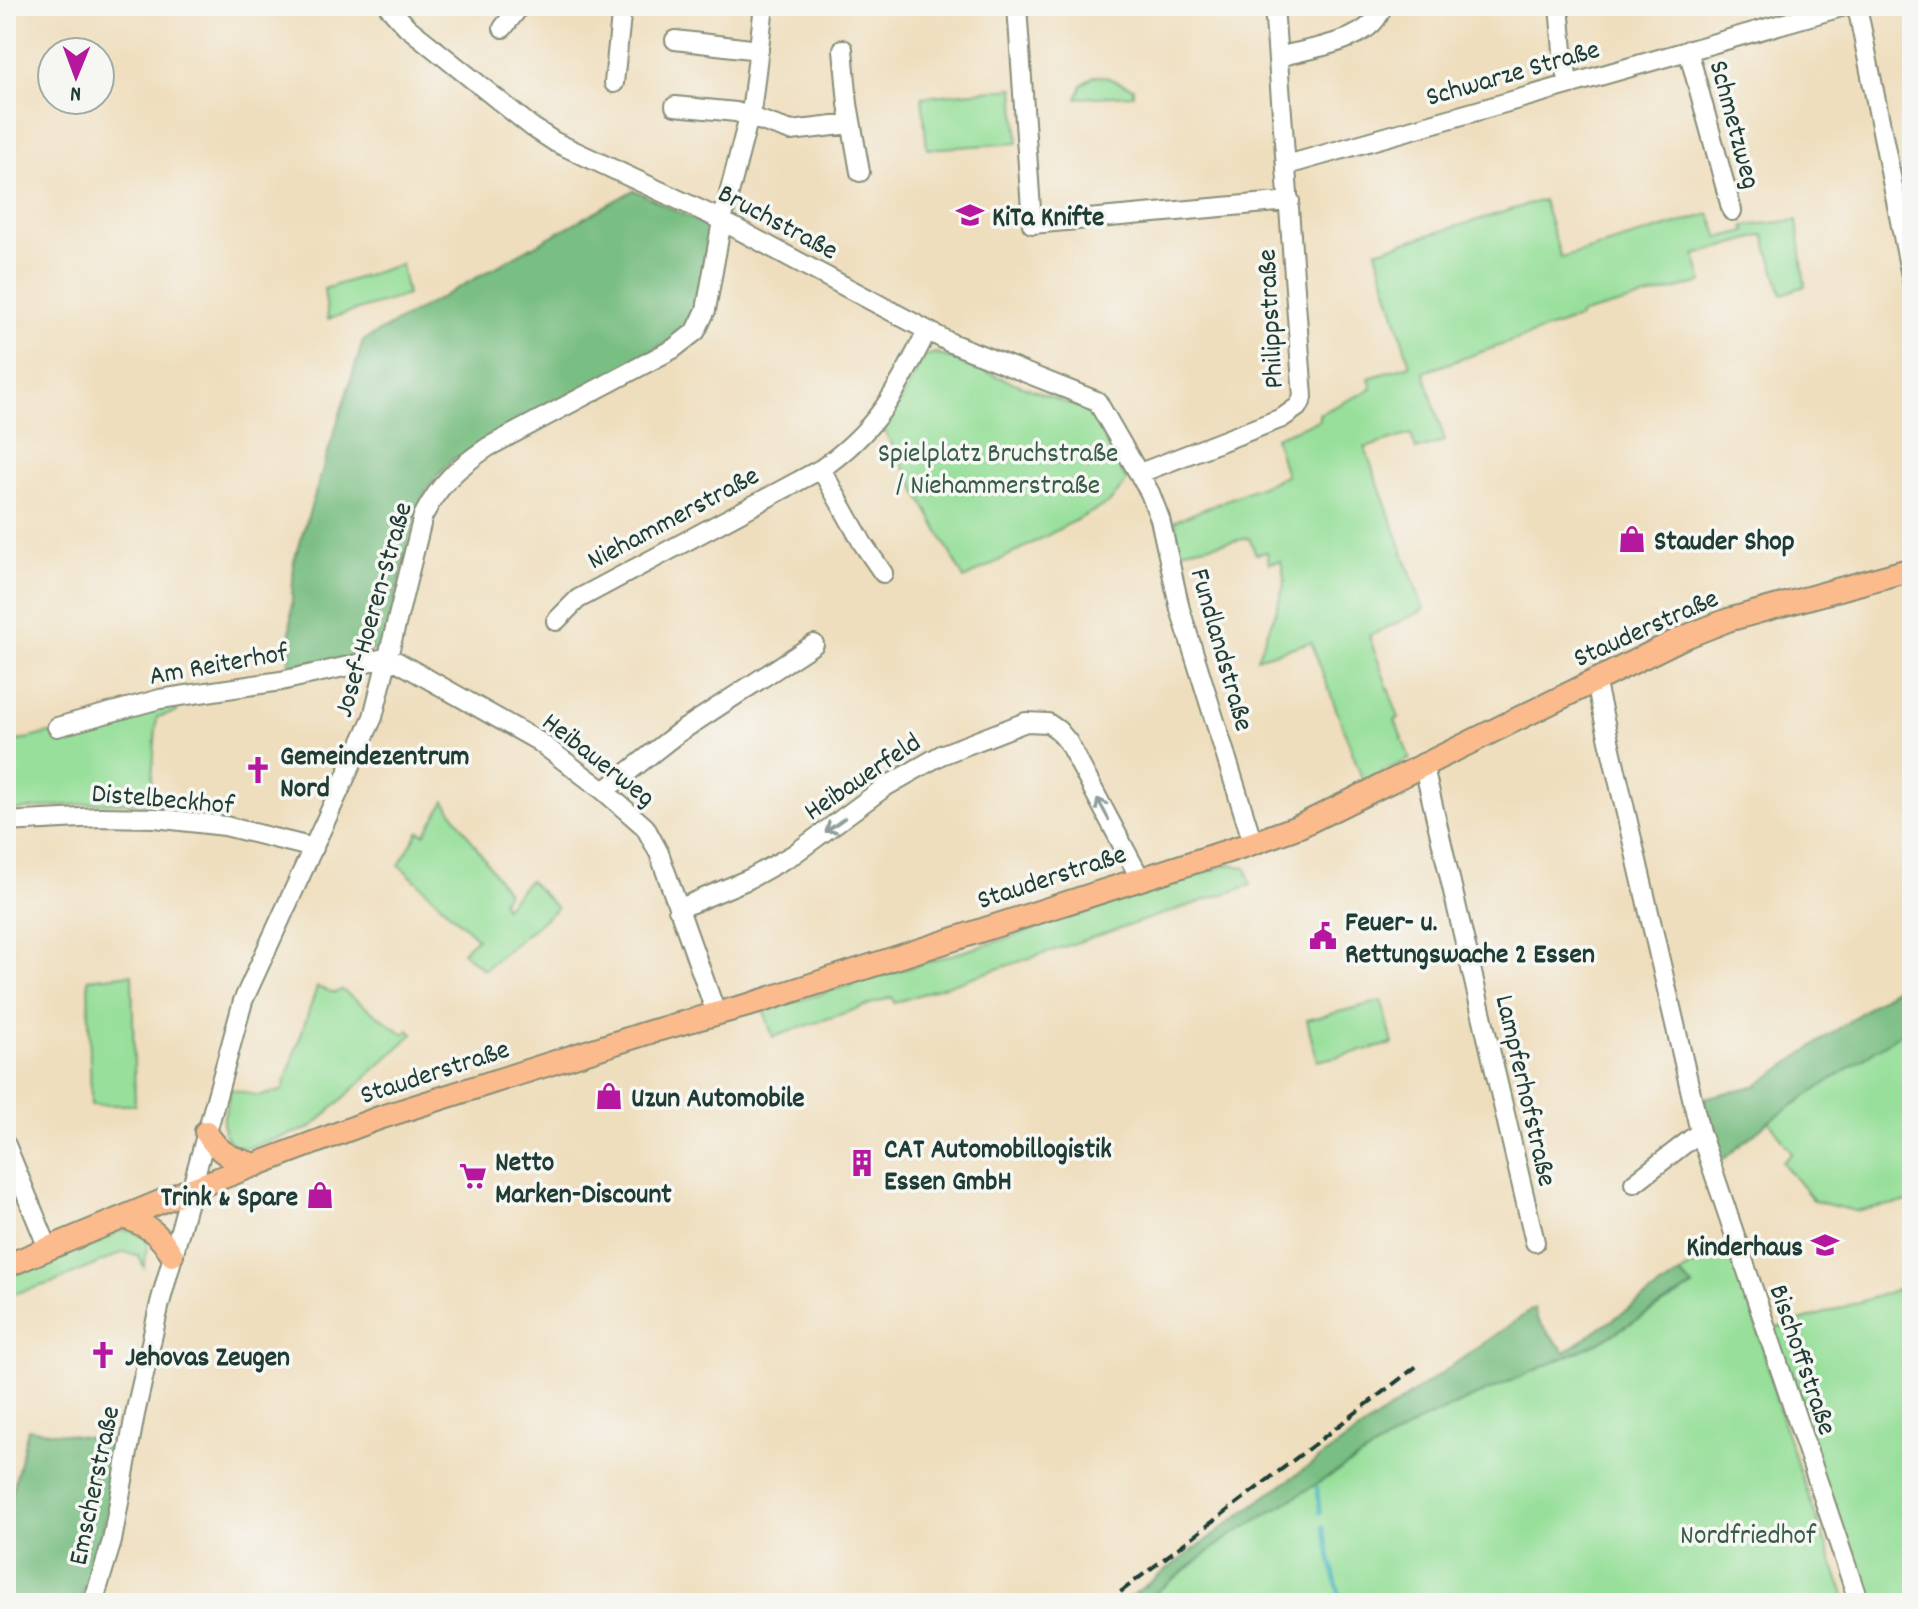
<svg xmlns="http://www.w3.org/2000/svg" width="1918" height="1609" font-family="Dekko,sans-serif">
<rect width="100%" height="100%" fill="#f6f6f2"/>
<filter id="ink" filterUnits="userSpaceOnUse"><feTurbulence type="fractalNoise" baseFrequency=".0125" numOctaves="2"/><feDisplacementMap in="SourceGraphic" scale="16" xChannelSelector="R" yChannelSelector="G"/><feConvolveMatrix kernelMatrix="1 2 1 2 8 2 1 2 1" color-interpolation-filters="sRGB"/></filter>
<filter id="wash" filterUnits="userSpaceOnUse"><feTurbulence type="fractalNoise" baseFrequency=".006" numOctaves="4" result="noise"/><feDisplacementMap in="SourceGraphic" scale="32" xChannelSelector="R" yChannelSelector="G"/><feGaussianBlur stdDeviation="1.8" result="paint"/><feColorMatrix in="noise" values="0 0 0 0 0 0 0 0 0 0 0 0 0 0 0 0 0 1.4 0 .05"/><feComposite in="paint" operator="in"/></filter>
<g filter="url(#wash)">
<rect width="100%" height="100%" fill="#efdebd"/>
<path fill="#97df9a" stroke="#5b8e67" stroke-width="2" d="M1094 76H1103L1133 88V95L1077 98 1082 85Z
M1014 88 1018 143 927 149 922 97Z
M1543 200 1561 258 1710 214 1719 238 1746 231 1744 226 1797 220 1805 286 1782 294 1764 235 1695 255 1703 282 1579 315V318L1424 372 1445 441 1416 450 1411 434 1365 448 1424 610 1369 636 1399 718 1395 720 1410 759 1363 781 1311 642 1257 658 1276 611 1285 581 1281 561 1269 563 1267 552 1256 554 1249 538 1180 551 1175 521 1286 476 1275 437 1319 420V414L1372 389 1369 378 1410 365 1376 251Z
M401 264 407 295 328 319 324 289Z
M936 353 1085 410 1094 420 1127 481 1109 503 964 579 883 428 898 406 921 362 925 356Z
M173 702 177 712 157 717 150 803H93L6 811V744Z
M445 801 507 892 502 900 504 908 529 880 557 908 484 970 462 952 477 938 399 865 419 831 425 834Z
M1231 864 1246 868 1251 885 894 1003 892 997 773 1037 764 1011 1005 939Z
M132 974 135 1105H91L88 979Z
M317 987 334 993 342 990 404 1034 409 1030 413 1034 311 1128 246 1148 234 1145 224 1133 223 1121 231 1089 259 1096 282 1091Z
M1382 1001 1393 1044 1317 1061 1307 1020Z
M1912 1026V1201L1855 1211 1814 1201 1782 1162 1792 1153 1769 1121Z
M120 1231H132L148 1240 144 1267 138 1255 124 1252 55 1282 6 1296V1278Z
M1734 1241 1785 1430 1847 1603H1142L1226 1539 1424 1419 1599 1342 1693 1287 1680 1274Z
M1912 1285V1603H1861L1769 1331Z"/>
<path fill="#79be82" stroke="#4c7e5b" stroke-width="2" d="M634 190 709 227C704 264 707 310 678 337L453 459 427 488 416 515 383 648 288 674 294 561 363 341Z
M1912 977V1026L1769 1121 1713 1168 1709 1156 1704 1098 1758 1085Z
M1680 1274 1693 1286 1599 1342 1424 1419 1226 1539 1142 1603H1122L1252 1506 1534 1308 1538 1321 1565 1352Z
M28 1429 126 1443C110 1497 99 1550 79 1603H6V1518Z"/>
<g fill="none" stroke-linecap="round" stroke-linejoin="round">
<path stroke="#42b2bc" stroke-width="4" d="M1317 1488 1320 1513
M1323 1527 1341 1603"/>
</g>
</g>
<g filter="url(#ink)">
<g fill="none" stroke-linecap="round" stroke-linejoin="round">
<g stroke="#878e78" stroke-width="22">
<path id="minor" d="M388 6 407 27 532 127 555 142 709 214 951 343 1097 401 1150 493 1160 519 1180 609 1253 843
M1017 6 1032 224 1290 201
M1559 6 1564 62 1569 84
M1857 6 1912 281
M503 28 520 6
M675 40 759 50
M843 49 848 104 860 172
M1688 50 1732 211
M1278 57C1310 48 1374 42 1382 6
M614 83 622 6
M675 106 736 112 791 131 851 124
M1287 165 1845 6
M821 469 863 544 883 573
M1140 473 1282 418 1299 406 1303 397 1274 6
M556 621 578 599 821 469C878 429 896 392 927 331
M1595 680 1700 1132 1859 1603
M57 727 160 699 281 681 389 657 538 741 604 791 645 827 659 853 716 1013
M1423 763 1535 1242
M604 791 678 733 814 644
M6 822 100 817 155 818 225 826 314 848
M678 909 749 879 794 854 885 787 941 755 1026 722 1048 723 1058 730 1068 742 1140 878
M6 1145 48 1248
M1634 1183 1700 1132
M93 1603 112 1541 135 1414 160 1303 243 1001 373 717 423 516C440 483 457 468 488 447L673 349 696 331 706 310 722 221 752 105 764 6"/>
</g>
<g stroke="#878e78" stroke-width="26">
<path id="major" d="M206 1132C219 1154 232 1159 256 1165
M124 1217C147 1225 159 1233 172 1255
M6 1266 189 1190 379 1118 653 1031 752 1004 1253 843 1300 826 1680 639 1728 620 1912 569"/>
</g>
<use href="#minor" stroke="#fff" stroke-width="18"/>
<use href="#major" stroke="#fbbb8c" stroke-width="22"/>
<path stroke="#1f3d34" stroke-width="4" stroke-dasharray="12 6" stroke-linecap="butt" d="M1106 1603 1417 1366"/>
</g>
<defs><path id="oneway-shaft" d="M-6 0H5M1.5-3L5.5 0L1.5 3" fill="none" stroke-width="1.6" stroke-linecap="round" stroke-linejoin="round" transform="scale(2)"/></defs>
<g stroke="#8f9e9a">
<use href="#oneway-shaft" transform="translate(1103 809) rotate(-118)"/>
<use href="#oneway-shaft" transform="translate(835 825) rotate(144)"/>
</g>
</g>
<defs>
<g id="school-bare" transform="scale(2.16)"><path d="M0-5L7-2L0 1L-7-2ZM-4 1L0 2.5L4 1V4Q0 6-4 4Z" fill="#b5179e" stroke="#f6f6f2" stroke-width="2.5" paint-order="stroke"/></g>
<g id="shop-bare" transform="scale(2.16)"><path d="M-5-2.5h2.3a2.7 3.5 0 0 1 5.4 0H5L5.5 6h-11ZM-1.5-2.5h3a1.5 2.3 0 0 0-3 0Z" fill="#b5179e" stroke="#f6f6f2" stroke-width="2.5" paint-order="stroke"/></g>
<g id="church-bare" transform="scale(2.16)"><path d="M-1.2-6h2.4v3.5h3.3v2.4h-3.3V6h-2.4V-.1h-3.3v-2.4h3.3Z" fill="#b5179e" stroke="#f6f6f2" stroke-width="2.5" paint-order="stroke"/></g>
<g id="civic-bare" transform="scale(2.16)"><path d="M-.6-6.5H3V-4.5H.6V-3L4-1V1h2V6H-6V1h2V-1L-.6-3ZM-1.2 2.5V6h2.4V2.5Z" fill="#b5179e" stroke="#f6f6f2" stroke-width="2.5" paint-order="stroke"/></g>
<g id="building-bare" transform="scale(2.16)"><path d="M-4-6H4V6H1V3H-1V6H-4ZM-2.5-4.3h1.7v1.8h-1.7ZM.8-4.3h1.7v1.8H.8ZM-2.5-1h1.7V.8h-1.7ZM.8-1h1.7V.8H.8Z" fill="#b5179e" stroke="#f6f6f2" stroke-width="2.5" paint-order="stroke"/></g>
<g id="supermarket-bare" transform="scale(2.16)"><path d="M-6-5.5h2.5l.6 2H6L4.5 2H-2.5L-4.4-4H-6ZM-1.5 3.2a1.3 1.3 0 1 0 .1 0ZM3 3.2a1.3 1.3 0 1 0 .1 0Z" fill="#b5179e" stroke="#f6f6f2" stroke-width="2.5" paint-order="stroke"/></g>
</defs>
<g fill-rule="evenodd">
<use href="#school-bare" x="970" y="215"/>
<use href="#shop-bare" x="1632" y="539"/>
<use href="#church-bare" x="258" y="770"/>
<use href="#civic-bare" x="1323" y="936"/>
<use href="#shop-bare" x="609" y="1096"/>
<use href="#building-bare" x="862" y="1163"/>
<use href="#supermarket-bare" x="473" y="1176"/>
<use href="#shop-bare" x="320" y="1195"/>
<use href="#school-bare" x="1825" y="1245"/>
<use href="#church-bare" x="103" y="1355"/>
</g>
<g text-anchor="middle" stroke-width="7" stroke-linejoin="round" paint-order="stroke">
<g font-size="28" fill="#1f3d34" stroke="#f6f6f2">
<text transform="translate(1512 71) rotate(-16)" y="10">Schwarze Straße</text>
<text transform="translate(1737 124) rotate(75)" y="10">Schmetzweg</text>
<text transform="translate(779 220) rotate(28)" y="10">Bruchstraße</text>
<text transform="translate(1268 319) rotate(-93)" y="10">Philippstraße</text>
<text transform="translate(672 516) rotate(-28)" y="10">Niehammerstraße</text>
<text transform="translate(371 609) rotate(-74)" y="10">Josef-Hoeren-Straße</text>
<text transform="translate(1645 626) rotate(-24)" y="10">Stauderstraße</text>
<text transform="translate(1224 649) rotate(74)" y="10">Fundlandstraße</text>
<text transform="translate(218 662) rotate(-10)" y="10">Am Reiterhof</text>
<text transform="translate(600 758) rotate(38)" y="10">Heibauerweg</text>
<text transform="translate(861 775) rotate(-34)" y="10">Heibauerfeld</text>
<text transform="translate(163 797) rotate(5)" y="10">Distelbeckhof</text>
<text transform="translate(1051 875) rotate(-18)" y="10">Stauderstraße</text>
<text transform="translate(434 1070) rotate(-18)" y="10">Stauderstraße</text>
<text transform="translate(1528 1090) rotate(77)" y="10">Lampferhofstraße</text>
<text transform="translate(1805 1359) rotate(71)" y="10">Bischoffstraße</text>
<text transform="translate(92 1485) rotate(-78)" y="10">Emscherstraße</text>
</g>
<g font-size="28" font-weight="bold" fill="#1f3d34" stroke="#f6f6f2" text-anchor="start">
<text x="992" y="225">KiTa Knifte</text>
<text x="1654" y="549">Stauder Shop</text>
<text x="280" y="764">Gemeindezentrum<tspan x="280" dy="32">Nord</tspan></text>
<text x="1345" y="930">Feuer- u.<tspan x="1345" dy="32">Rettungswache 2 Essen</tspan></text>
<text x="631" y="1106">Uzun Automobile</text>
<text x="884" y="1157">CAT Automobillogistik<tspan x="884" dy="32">Essen GmbH</tspan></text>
<text x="495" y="1170">Netto<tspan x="495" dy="32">Marken-Discount</tspan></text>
<text x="298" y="1205" text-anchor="end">Trink &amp; Spare</text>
<text x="1803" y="1255" text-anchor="end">Kinderhaus</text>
<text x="125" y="1365">Jehovas Zeugen</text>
</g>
<g font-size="28" fill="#375d48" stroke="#f6f6f2">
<text x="998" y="461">Spielplatz Bruchstraße<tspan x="998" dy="32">/ Niehammerstraße</tspan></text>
<text x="1748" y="1543">Nordfriedhof</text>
</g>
</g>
<rect width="1918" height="1609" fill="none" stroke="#f6f6f2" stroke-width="32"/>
<g transform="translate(76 76) rotate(181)"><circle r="38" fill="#f6f6f2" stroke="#a0aca6" stroke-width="2"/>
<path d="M0-6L14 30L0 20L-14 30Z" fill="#b5179e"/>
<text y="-12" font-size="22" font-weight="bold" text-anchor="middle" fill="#1f3d34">N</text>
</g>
</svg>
